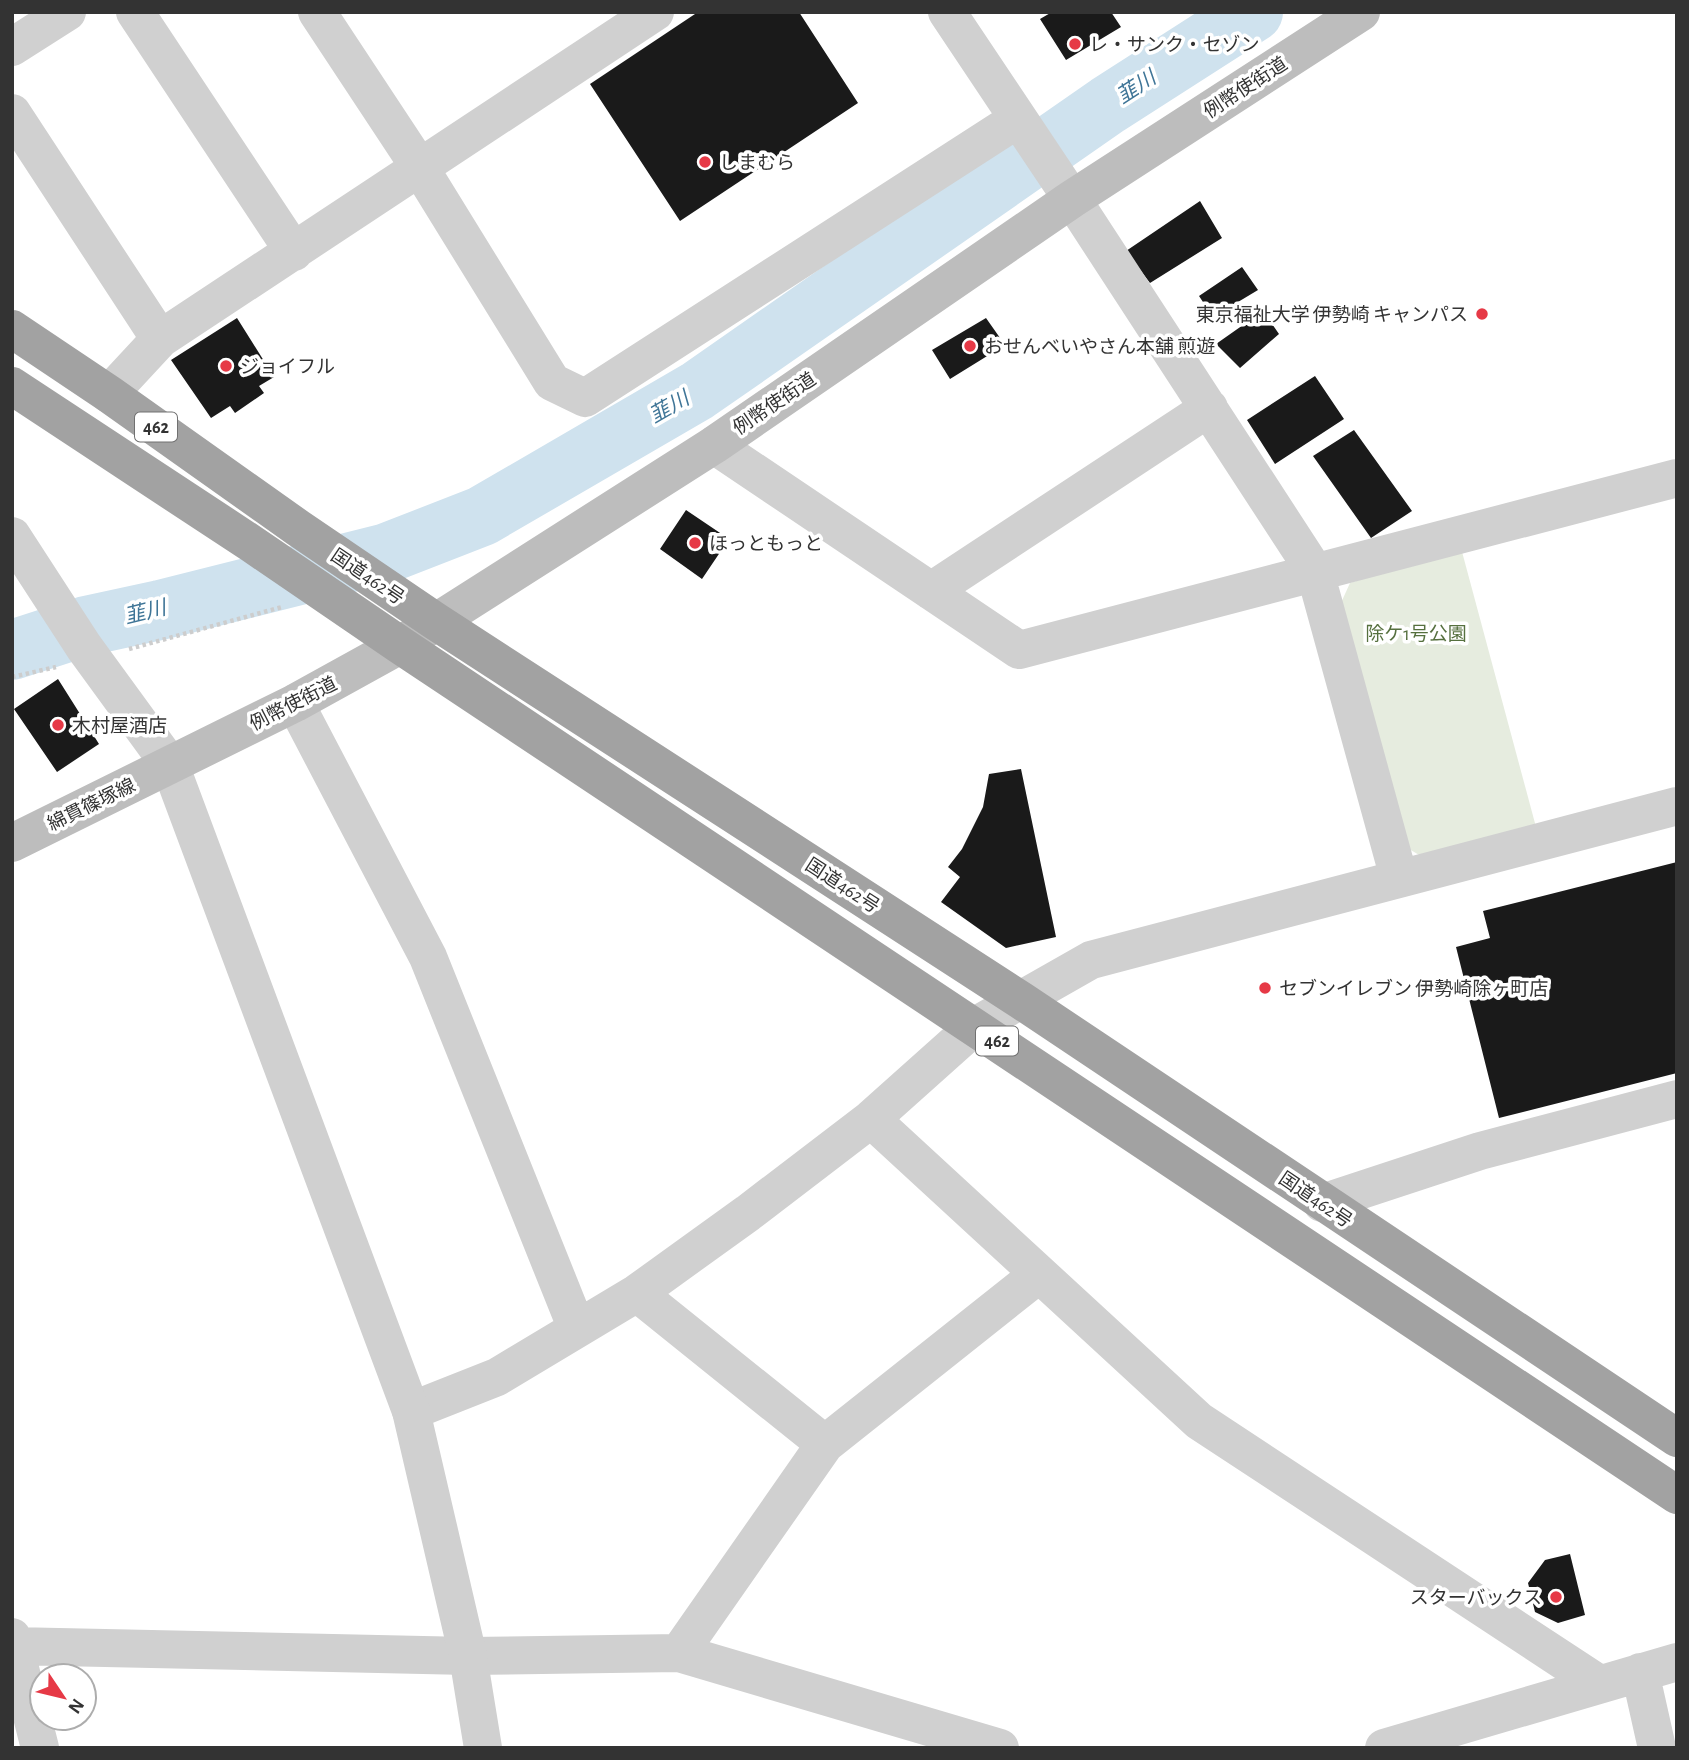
<svg xmlns="http://www.w3.org/2000/svg" width="1689" height="1760" font-family="'Alegreya Sans','Noto Sans JP',sans-serif">
<rect width="100%" height="100%" fill="#fff"/>
<path fill="#e6ecdf" d="M1461 548 1536 827 1426 859 1409 849 1340 605 1350 583Z"/>
<g fill="none" stroke-linecap="round" stroke-linejoin="round">
<path stroke="#cfe2ee" stroke-width="60" d="M12 650 86 626 160 610 387 553 482 516 697 391 1108 105 1253 12"/>
</g>
<path fill="#1a1a1a" d="M698 12H799L858 103 680 221 590 84Z
M1052 12H1111L1121 27 1066 60 1040 19Z
M1200 201 1222 238 1150 283 1126 251Z
M1242 267 1258 290 1213 317 1199 296Z
M1263 311 1279 334 1240 368 1216 344Z
M237 318 274 377 259 386 264 393 235 413 230 406 211 418 171 360Z
M986 318 1005 345 950 379 932 350Z
M1315 376 1344 419 1275 464 1247 420Z
M1354 430 1412 511 1371 538 1313 456Z
M686 510 729 539 702 579 660 549Z
M58 679 99 744 57 772 14 709Z
M1021 769 1056 937 1006 948 941 902 960 877 948 867 962 849 983 807 989 774Z
M1677 862V1073L1499 1118 1456 947 1490 938 1483 911Z
M1570 1554 1585 1615 1558 1623 1535 1612 1528 1583 1545 1560Z"/>
<g fill="none" stroke-linecap="round" stroke-linejoin="round">
<path stroke="#cdcdcd" stroke-width="4.5" stroke-dasharray="3.5 3.5" stroke-linecap="butt" d="M129 649 282 607
M12 677 56 667"/>
<path stroke="#d0d0d0" stroke-width="38" d="M135 12 294 252
M317 12 420 168 552 382 585 398 1018 119
M947 12 1072 199 1315 572 1399 878
M12 47 67 12
M12 113 160 339
M109 394 160 339 655 12
M714 445 1019 650 1677 478
M12 536 84 647 170 765
M931 591 1209 408
M295 703 428 957 577 1329
M871 1119 1199 1421 1599 1684
M1322 1203 1480 1151 1677 1099
M637 1293 825 1444
M411 1411 497 1377 637 1293 748 1213 871 1119 975 1026 1091 960 1677 806
M12 1637 40 1748
M12 1646 468 1656 679 1653 1000 1748
M679 1653 825 1444 1039 1274
M1640 1672 1657 1748
M1384 1748 1677 1662"/>
<path stroke="#d0d0d0" stroke-width="38" d="M170 765 411 1411 468 1656 483 1748"/>
<path stroke="#bdbdbd" stroke-width="38" d="M12 843 295 703 400 645 714 445 1072 199 1361 12"/>
<path stroke="#a2a2a2" stroke-width="38" d="M12 329 109 394 298 528 435 621 1022 1001 1677 1438
M12 386 252 544 400 645 1677 1495"/>
</g>
<g fill="#e63946" stroke="#fff" stroke-width="2.5">
<circle cx="1075" cy="44" r="7"/>
<circle cx="705" cy="162" r="7"/>
<circle cx="1482" cy="314" r="7"/>
<circle cx="970" cy="346" r="7"/>
<circle cx="226" cy="366" r="7"/>
<circle cx="695" cy="543" r="7"/>
<circle cx="58" cy="725" r="7"/>
<circle cx="1265" cy="988" r="7"/>
<circle cx="1556" cy="1597" r="7"/>
</g>
<g text-anchor="middle" stroke-width="7" stroke-linejoin="round" paint-order="stroke">
<g fill="#fff" stroke="#707070" stroke-width="2">
<rect x="135" y="412.5" width="42" height="29" rx="5"/>
<rect x="976" y="1026.5" width="42" height="29" rx="5"/>
</g>
<g font-size="18" font-weight="bold" fill="#333">
<text x="156" y="433">462</text>
<text x="997" y="1047">462</text>
</g>
<g font-size="19" fill="#333" stroke="#fff" text-anchor="start">
<text x="1089" y="51">レ・サンク・セゾン</text>
<text x="719" y="169">しまむら</text>
<text x="1468" y="321" text-anchor="end">東京福祉大学 伊勢崎 キャンパス</text>
<text x="984" y="353">おせんベいやさん本舗 煎遊</text>
<text x="240" y="373">ジョイフル</text>
<text x="709" y="550">ほっともっと</text>
<text x="72" y="732">木村屋酒店</text>
<text x="1279" y="995">セブンイレブン 伊勢崎除ヶ町店</text>
<text x="1542" y="1604" text-anchor="end">スターバックス</text>
</g>
<g font-size="19" fill="#333" stroke="#fff">
<text transform="translate(1245 87) rotate(-33)" y="7">例幣使街道</text>
<text transform="translate(774 403) rotate(-34)" y="7">例幣使街道</text>
<text transform="translate(368 576) rotate(34)" y="7">国道462号</text>
<text transform="translate(293 703) rotate(-27)" y="7">例幣使街道</text>
<text transform="translate(91 804) rotate(-26)" y="7">綿貫篠塚線</text>
<text transform="translate(843 885) rotate(33)" y="7">国道462号</text>
<text transform="translate(1316 1199) rotate(34)" y="7">国道462号</text>
</g>
<g font-size="19" fill="#56703f" stroke="#fff">
<text x="1416" y="640">除ケ1号公園</text>
</g>
<g font-size="21" font-style="italic" fill="#3f7597" stroke="#fff">
<text transform="translate(1136 87) rotate(-33)" y="7">韮川</text>
<text transform="translate(669 407) rotate(-30)" y="7">韮川</text>
<text transform="translate(145 612) rotate(-14)" y="7">韮川</text>
</g>
</g>
<rect width="1689" height="1760" fill="none" stroke="#333333" stroke-width="28"/>
<g transform="translate(63 1697) rotate(125)"><circle r="33" fill="#ffffff" stroke="#adadad" stroke-width="2"/>
<path d="M0-5L12 26L0 18L-12 26Z" fill="#e63946"/>
<text y="-10" font-size="19" font-weight="bold" text-anchor="middle" fill="#333333">N</text>
</g>
</svg>
